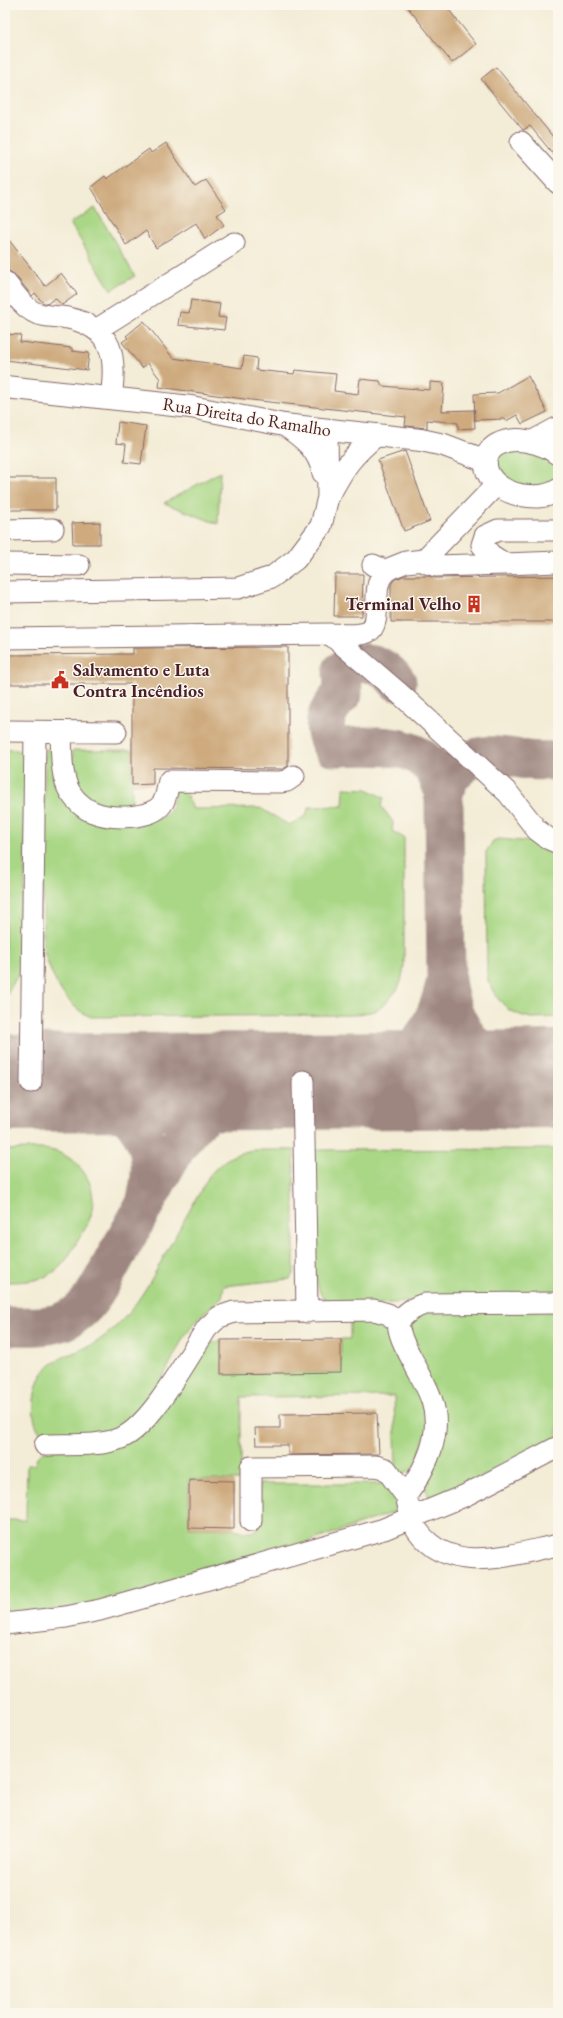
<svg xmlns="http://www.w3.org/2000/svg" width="563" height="2018" font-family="'EB Garamond',serif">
<rect width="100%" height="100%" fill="#fbf7ec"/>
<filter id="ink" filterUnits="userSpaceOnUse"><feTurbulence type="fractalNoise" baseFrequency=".025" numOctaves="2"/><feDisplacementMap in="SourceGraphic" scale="8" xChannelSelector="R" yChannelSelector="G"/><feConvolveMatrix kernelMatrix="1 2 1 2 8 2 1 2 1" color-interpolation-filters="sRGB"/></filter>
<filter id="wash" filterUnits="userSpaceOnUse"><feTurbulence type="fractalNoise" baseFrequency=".012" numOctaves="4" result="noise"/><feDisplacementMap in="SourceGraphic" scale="16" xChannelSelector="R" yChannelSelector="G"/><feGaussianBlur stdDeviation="0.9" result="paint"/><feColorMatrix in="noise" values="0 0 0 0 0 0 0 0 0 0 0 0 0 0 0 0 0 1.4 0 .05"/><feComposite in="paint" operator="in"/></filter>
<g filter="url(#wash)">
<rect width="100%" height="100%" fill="#f3ecd6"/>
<path fill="#a9d785" stroke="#7a7b58" d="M95 208 135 276 111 290 70 223Z
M520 448 554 461 558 469 556 481 536 489 501 479 495 459 497 454Z
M220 472 218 524 164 503Z
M47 749H52L62 796 156 820C174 813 172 806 175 789H184L193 809 260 808 289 825 306 816 309 807 343 806 344 788 367 789 384 798 381 806 393 822 392 831 404 838V966L401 982 397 990 384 1005 375 1011 354 1015 91 1017C64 1006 49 973 43 946L45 752Z
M5 750C14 750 22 748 26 758L24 964 5 998Z
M73 750H132V806C106 806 83 807 73 778 71 770 73 758 73 750Z
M498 839 533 842 558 853V1017L531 1018 520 1015 509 1010 499 1000 493 991 488 980 487 970 486 852 493 841Z
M558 1149V1300L427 1301 375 1304 329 1301 324 1299 320 1293 313 1268V1150Z
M5 1150C21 1150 45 1146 60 1153 87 1165 100 1193 89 1221 86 1228 81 1235 77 1242 71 1252 65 1264 55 1271 40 1282 22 1282 5 1282Z
M252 1150H294V1274L290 1279 224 1286 222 1297 200 1316 183 1338 145 1412 118 1434 44 1436C28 1425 33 1391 41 1376 52 1357 78 1353 95 1343 106 1336 116 1327 125 1317 141 1299 153 1277 164 1256 179 1229 194 1203 209 1176 223 1160 230 1155 252 1150Z
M558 1307V1443L434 1498 429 1497 425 1488 434 1461 409 1328 419 1311Z
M350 1319 368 1320 376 1322 382 1327 387 1334 400 1361 413 1376 420 1390 428 1427 414 1469 404 1473 396 1467 394 1396 241 1397V1480H189V1528L234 1529 246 1532H252L259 1528V1484H386L398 1499 394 1512 285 1550 100 1604 5 1616V1520H26L27 1465H34L38 1456 43 1451 112 1447 211 1343 221 1340 222 1374 341 1372V1339H350Z"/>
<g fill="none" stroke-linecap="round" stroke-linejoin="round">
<path stroke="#9e8680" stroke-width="39" d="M397 682C382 663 364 657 342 670L343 693C326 711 319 724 332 747 370 747 421 737 439 780 442 786 443 794 444 801L446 980C454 1044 496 1075 558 1079
M446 788C447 781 452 775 457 770 476 749 503 756 527 760 537 761 548 761 558 761
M350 1081C408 1064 433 1040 446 980
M46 1082C62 1085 79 1086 94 1091 118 1100 145 1128 149 1153 152 1169 150 1183 146 1199
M5 1326C27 1326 50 1329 70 1318 91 1306 101 1283 112 1263 123 1243 135 1223 146 1202 164 1170 182 1128 215 1107 239 1093 265 1086 292 1081"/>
<path stroke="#9e8680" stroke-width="98" d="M5 1083 558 1079"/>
</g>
<g id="blocks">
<path fill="#ceaa7e" d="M406 5H445L476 44 452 63Z
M496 67 558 143V160L530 126 523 130 481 79Z
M166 143 195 187 206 180 226 209 217 215 224 225 205 239 196 223 156 248 146 231 126 245 91 187 105 176 107 179 149 149 151 153Z
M5 235 45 286 61 273 77 294 62 305 55 298 47 304 42 302 35 293 32 296 14 274 5 269Z
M191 300 220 304 218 317 226 318 224 330 178 325 180 312 189 313Z
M144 321 173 358 242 368 244 356 257 358 256 370 294 374 295 370 336 374 334 391 358 394 360 379 380 381 382 386 430 390V382L444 383 442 411 474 410 475 428 458 429V423L427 420V428L405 426 406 417 251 400 159 387 160 379 148 363 142 368 122 342 128 338 126 336Z
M5 334 21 335 20 342 72 348V351L89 353 87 370 5 360Z
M528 376 547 412 522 424 517 415 506 421 505 419 475 420 474 394 498 393Z
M118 422 146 426 141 464 124 462 126 444 116 443Z
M405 451 430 521 404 531 378 460Z
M5 478H56V510H5Z
M100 522V544H73L72 523Z
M335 574H363L362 616H334Z
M403 576H428L436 578 558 576V622H391V585L394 580Z
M288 647V766L283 769 153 768V784L132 785V684H5V655L133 654V648Z
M341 1339V1372L221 1374V1340Z
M377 1413 379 1454 288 1455V1445H256L255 1428H280V1414Z
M189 1480 234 1481V1529L189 1528Z"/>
</g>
</g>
<g filter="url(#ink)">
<use href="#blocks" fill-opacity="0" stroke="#856767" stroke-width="1"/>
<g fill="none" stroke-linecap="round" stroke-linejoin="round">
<g stroke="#856767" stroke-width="23">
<path id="minor" d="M521 142 558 183
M5 282C13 291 21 305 32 311 41 317 57 316 68 318 114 328 117 357 111 398
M96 330 234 243
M284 425C303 438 318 449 323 473
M329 496C345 466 351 457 377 435
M5 530 53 529
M558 530H498L485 536 482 545 491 555 505 564 558 562
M424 560 427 563 436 566 505 564
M5 564 79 565
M373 565 386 571 391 568 406 562 424 560 496 485
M5 592 238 588 272 577 296 559 321 526 328 497 327 430
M330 634C341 634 357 637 368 632 381 626 374 594 379 582 380 578 383 574 386 571
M5 638 330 634 399 693 508 793 537 830 549 839 558 843
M5 731 116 732
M61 732C62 751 60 775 70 792 75 800 84 809 93 812 109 819 151 820 162 804 167 798 167 788 169 781L280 782 287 781 294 776
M303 1081 307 1312
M31 1082 35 732
M398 1322C406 1313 413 1307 425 1304L558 1303
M45 1445C69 1444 99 1447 121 1438 151 1426 188 1357 207 1328L219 1317 234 1312 374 1310 388 1314 398 1322C399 1338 408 1351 415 1365 421 1377 428 1388 432 1401 443 1435 426 1468 406 1496 409 1507 411 1521 418 1531 451 1577 513 1554 558 1545
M251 1521V1467L376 1466 386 1469 406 1496
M5 1624 66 1617 100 1610 384 1529 464 1496 558 1447"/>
</g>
<g stroke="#856767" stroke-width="24">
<path id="major" d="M5 387 146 402 191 407 284 425 421 440 444 445 486 461
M532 442 558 428
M558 454C549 447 538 443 527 441 476 433 471 484 520 495 533 497 547 498 558 490"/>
</g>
<use href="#minor" stroke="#fff" stroke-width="21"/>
<use href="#major" stroke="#fff" stroke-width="22"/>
</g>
</g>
<defs>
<g id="building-bare" transform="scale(1.38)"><path d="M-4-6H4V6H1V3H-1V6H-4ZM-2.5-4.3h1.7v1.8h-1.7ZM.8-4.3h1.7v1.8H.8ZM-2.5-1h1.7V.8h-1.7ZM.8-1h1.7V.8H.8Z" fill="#c8321e" stroke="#fbf7ec" stroke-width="2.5" paint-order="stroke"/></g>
<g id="civic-bare" transform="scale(1.38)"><path d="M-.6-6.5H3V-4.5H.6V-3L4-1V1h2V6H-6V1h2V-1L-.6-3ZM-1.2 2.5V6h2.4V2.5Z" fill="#c8321e" stroke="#fbf7ec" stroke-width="2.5" paint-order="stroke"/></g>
</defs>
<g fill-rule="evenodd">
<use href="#building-bare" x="474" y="604"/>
<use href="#civic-bare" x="60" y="680"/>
</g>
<g text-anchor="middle" stroke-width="3" stroke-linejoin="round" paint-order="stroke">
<g font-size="18" fill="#4a1f2b" stroke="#fbf7ec">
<text transform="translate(247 417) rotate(9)" y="6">Rua Direita do Ramalho</text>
</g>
<g font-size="18" font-weight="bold" fill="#4a1f2b" stroke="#fbf7ec" text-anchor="end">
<text x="461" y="610">Terminal Velho</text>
<text x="73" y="676" text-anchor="start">Salvamento e Luta<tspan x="73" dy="21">Contra Incêndios</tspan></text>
</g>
</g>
<rect width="563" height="2018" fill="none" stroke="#fbf7ec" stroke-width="20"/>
</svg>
